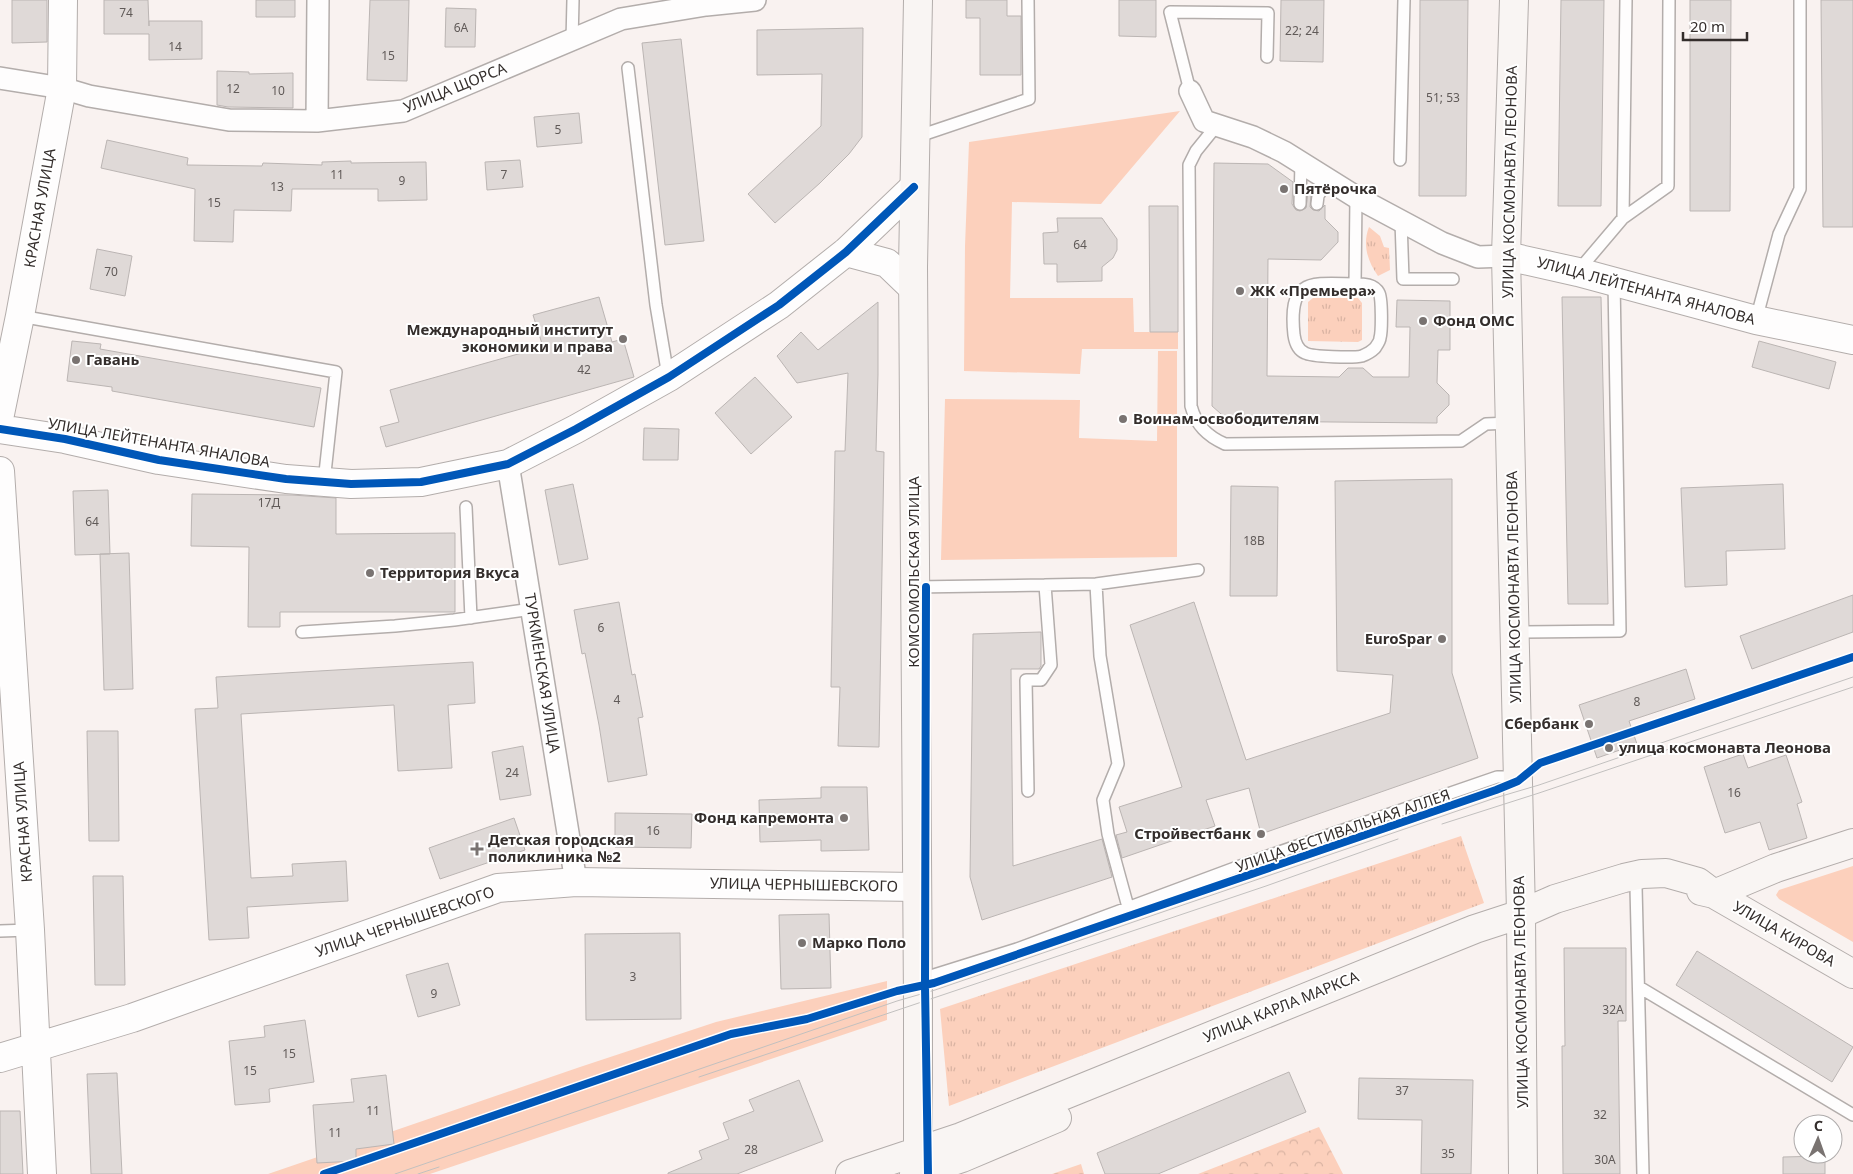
<svg xmlns="http://www.w3.org/2000/svg" width="1853" height="1174" font-family="'Noto Sans',sans-serif">
<defs>
<pattern id="forest-crowns" width="20" height="18" patternUnits="userSpaceOnUse" patternTransform="scale(1.25)"><rect width="20" height="18" fill="#fcd0bc"/><path d="M2 6a3 3 0 1 1 6 0M12 15a3 3 0 1 1 6 0" fill="none" stroke="#d9b3a2"/></pattern>
<pattern id="park-tufts" width="24" height="20" patternUnits="userSpaceOnUse" patternTransform="scale(1.25)"><rect width="24" height="20" fill="#fcd0bc"/><path d="M3 7l-1-3M5 7V3M7 7l1-3M15 17l-1-3M17 17v-4M19 17l1-3" fill="none" stroke="#d9b3a2"/></pattern>
</defs>
<rect width="100%" height="100%" fill="#f9f2f0"/>
<path fill="#fcd0bc" d="M1180 111 1101 204 1012 202 1010 298H1133L1134 332H1178V349H1082L1080 374 964 371 965 246 969 142Z
M1158 351H1177V557L941 560 945 399 1080 400 1079 438 1157 441Z
M1853 866V942L1779 899 1776 895 1779 890Z
M887 981V1020L430 1174H268L580 1067 716 1022Z"/>
<path fill="url(#forest-crowns)" d="M1319 1127 1343 1174H1198Z
M1081 1164 1084 1174H1052Z"/>
<path fill="url(#park-tufts)" d="M1369 227 1380 236 1384 247 1389 248 1390 270 1378 276C1368 262 1362 245 1369 227Z
M1313 298H1358L1362 303V340L1358 342 1308 341V302Z
M1461 836 1484 903 949 1106 940 1009Z"/>
<path fill="#dfd9d7" stroke="#bbb5b3" d="M12 0H47V42L12 43Z
M104 0H148L149 26V21H202V59L149 60V34H104Z
M256 0H295V17H256Z
M370 0H409L407 81 367 80Z
M966 0H1007V16H1021V75H980V18H966Z
M1119 0H1156V37L1119 36Z
M1281 0H1324L1323 62 1280 61Z
M1420 0H1468L1466 196H1419Z
M1561 0H1604L1601 206H1558Z
M1690 0H1731L1730 211H1690Z
M1821 0H1853V227H1823Z
M446 8 476 9 475 47H445Z
M863 28 862 137 849 154 820 183 775 223 748 194 821 126 822 74 757 75V30Z
M681 39 704 241 665 245 642 43Z
M217 71 249 72V74L293 73V108L228 107 217 105Z
M579 113 582 143 537 147 534 117Z
M107 140 188 158 187 165 262 166 263 163 322 165V162L351 161V163L426 162 427 200 378 201V189H292L291 211 234 210 233 242 194 241 195 189 101 168Z
M520 160 523 187 487 190 485 162Z
M1214 163 1268 164 1293 182 1292 204 1296 210 1300 211 1306 208 1308 192 1311 194 1310 207 1313 210 1319 211 1325 205V219L1338 232V242L1321 260 1268 259 1267 376 1339 377 1348 368H1363L1373 377H1409L1410 327H1396L1397 300 1450 301V350H1438L1437 383 1449 395V405L1437 417V423L1229 421 1212 406Z
M1149 206H1178V332H1150Z
M1057 218H1102L1117 239V250L1113 258 1102 267V281L1057 282V264H1044L1043 233 1058 232Z
M97 249 132 256 125 296 90 289Z
M599 297 612 342 623 339 634 377 386 447 380 427 399 422 390 390 543 347 533 315Z
M1562 297H1601L1608 604H1568Z
M878 302V374L876 451 884 452 879 747 838 746 840 687H831L835 451H845L848 373 797 383 777 356 801 332 818 350Z
M72 341 101 344 100 349 321 388 314 427 112 391V387L67 381Z
M1759 341 1836 362 1829 389 1752 367Z
M755 377 792 417 751 454 715 413Z
M644 428 679 429 678 460H643Z
M1452 479V673L1478 758 1261 834 1249 788 1206 800 1215 826 1122 858 1116 835 1127 832 1119 807 1182 787 1130 625 1194 602 1246 760 1390 713 1393 675 1337 671 1335 481Z
M573 484 588 559 559 565 545 490Z
M1783 484 1785 549 1726 551 1727 585 1685 587 1681 488Z
M1231 486 1278 487 1277 596H1230Z
M108 490 110 554 75 555 73 491Z
M192 494 292 495 336 498V534L455 533V612H280V627H248L249 547 191 546Z
M129 553 133 689 104 690 100 554Z
M1853 595V632L1752 669 1740 636Z
M619 602 632 675 635 674 643 717 638 718 647 775 608 782 599 725 585 653 582 654 574 610Z
M1041 632V666L1039 669H1011L1013 866 1102 839 1112 877 982 920 970 877 973 634Z
M473 662 475 703 448 705 452 768 398 771 394 705 241 714 251 878 293 876 292 864 346 861 348 901 247 907 249 938 209 940 195 709 218 708 216 677Z
M1686 669 1695 699 1629 721 1637 744 1597 758 1579 705Z
M87 731H118L119 841H89Z
M523 746 531 795 500 800 492 752Z
M1743 754 1748 768 1786 755 1802 802 1797 804 1807 838 1769 850 1760 822 1725 833 1704 767Z
M821 787H867L869 850 821 851V840L760 842 759 800 821 798Z
M615 813 692 814 691 848 615 847Z
M514 818 525 850 440 879 429 848Z
M93 876H123L125 985H95Z
M829 914 831 988 781 989 779 915Z
M680 933 681 1019 586 1020 585 934Z
M1564 948H1626V1021H1618L1620 1174H1563L1562 1046H1565Z
M1697 951 1853 1047 1832 1082 1676 985Z
M448 963 460 1005 418 1017 406 975Z
M305 1020 314 1082 269 1089 270 1102 235 1105 229 1041 265 1037 264 1026Z
M1289 1072 1306 1112 1158 1174H1105L1097 1153Z
M117 1073 122 1174H91L87 1074Z
M386 1075 394 1144 356 1149V1161L317 1163 313 1105 354 1102 351 1079Z
M1359 1078 1473 1080 1471 1174H1421L1422 1120 1358 1119Z
M799 1080 823 1141 737 1174H668V1173L702 1159 699 1151 729 1139 723 1123 754 1111 749 1100Z
M0 1111H20L23 1174H0Z
M1825 1156V1174H1783V1157Z"/>
<g fill="none" stroke-linecap="round" stroke-linejoin="round">
<g stroke="#b3adab" stroke-width="14">
<path id="service" d="M572 41 573 0
M628 68 656 305 668 376
M1190 91 1170 12 1268 13 1267 57
M1217 125 1196 151 1189 165 1191 406C1196 425 1207 436 1225 444L1461 441 1486 424 1510 423
M916 137 1029 99 1028 0
M1400 160 1404 0
M1300 204 1301 162
M1317 204 1318 196 1328 179
M1623 218 1626 0
M1401 221 1403 279H1453
M1578 271 1623 218 1668 186 1669 0
M1355 284C1364 284 1374 284 1379 293 1382 298 1382 331 1380 338 1380 341 1377 345 1375 348 1372 351 1367 354 1362 356 1354 358 1312 357 1305 353 1298 350 1295 342 1294 335 1288 278 1310 283 1355 284L1356 197
M20 316 336 372 324 482
M1756 320 1779 234 1800 189V0
M466 507 471 618
M1096 584 1100 656 1118 764 1103 800 1108 834 1128 907
M1045 585 1096 584 1198 570
M914 587 1045 585 1051 665 1041 680H1026L1028 791
M302 632 395 626 454 620 532 609
M1515 632 1620 631 1614 281
M1636 887 1643 1174
M0 931 30 930
M918 982 934 975 1017 949 1259 859 1497 777H1507L1518 781
M1639 987 1853 1115"/>
</g>
<g stroke="#b3adab" stroke-width="24">
<path id="minor" d="M0 78 62 88 89 96 229 120 317 121 403 111 621 19 706 5 755 0
M1190 91 1204 121 1253 137 1284 152 1356 197 1442 243 1478 257 1506 256
M317 121 318 0
M508 464 576 882"/>
</g>
<g stroke="#b3adab" stroke-width="30">
<path id="tertiary" d="M846 252 887 263 913 288
M1506 256 1578 272 1756 320 1853 340
M0 414 20 316 62 88 63 0
M0 429 65 439 159 460 286 479 351 484 421 482 508 464 576 429 669 377 779 305 846 252 914 187
M0 471 30 930 42 1174
M0 1058 132 1018 498 888 576 882 917 887"/>
</g>
<g stroke="#b3adab" stroke-width="30">
<path id="secondary" d="M1514 0 1506 256 1521 914 1523 1174
M1701 891 1714 894 1776 868 1853 843
M850 1174 961 1137 1475 929 1521 914 1555 899 1624 878 1642 874 1666 873 1698 882 1714 894 1853 974
M914 1174 962 1158 1057 1118
M918 1174V1004L913 267 918 0"/>
</g>
<use href="#service" stroke="#fefdfd" stroke-width="11"/>
<use href="#minor" stroke="#fefdfd" stroke-width="21"/>
<use href="#tertiary" stroke="#fefdfd" stroke-width="28"/>
<use href="#secondary" stroke="#f9f5f3" stroke-width="28"/>
<path stroke="#c2c0bf" stroke-width="1" d="M1442 824 1539 793 1853 687
M699 1077 1266 886 1398 839
M395 1174 897 1001 935 990 1495 798 1539 785 1853 677
M418 1174 439 1167"/>
<g stroke="#fff" stroke-width="11">
<path id="cycleway" d="M0 429 65 439 159 460 286 479 351 484 421 482 508 464 576 429 669 377 779 305 846 252 914 187
M926 587 925 986 928 1174
M324 1174 731 1034 807 1019 897 991 934 983 1496 790 1518 781 1540 763 1853 657"/>
</g>
<use href="#cycleway" stroke="#0057b8" stroke-width="8"/>
</g>
<g fill="#797371" stroke="#fff" stroke-width="2">
<circle cx="1284" cy="189" r="5"/>
<circle cx="1240" cy="291" r="5"/>
<circle cx="1423" cy="321" r="5"/>
<circle cx="623" cy="339" r="5"/>
<circle cx="76" cy="360" r="5"/>
<circle cx="1123" cy="419" r="5"/>
<circle cx="370" cy="573" r="5"/>
<circle cx="1442" cy="639" r="5"/>
<circle cx="1589" cy="724" r="5"/>
<circle cx="1609" cy="748" r="5"/>
<circle cx="844" cy="818" r="5"/>
<circle cx="1261" cy="834" r="5"/>
<path d="M474.5 841.5h5v5h5v5h-5v5h-5v-5h-5v-5h5z"/>
<circle cx="802" cy="943" r="5"/>
</g>
<g text-anchor="middle" stroke-width="4" stroke-linejoin="round" paint-order="stroke">
<g font-size="12" fill="#605a58">
<text x="126" y="17">74</text>
<text x="461" y="32">6А</text>
<text x="1302" y="35">22; 24</text>
<text x="175" y="51">14</text>
<text x="388" y="60">15</text>
<text x="233" y="93">12</text>
<text x="278" y="95">10</text>
<text x="1443" y="102">51; 53</text>
<text x="558" y="134">5</text>
<text x="337" y="179">11</text>
<text x="504" y="179">7</text>
<text x="402" y="185">9</text>
<text x="277" y="191">13</text>
<text x="214" y="207">15</text>
<text x="1080" y="249">64</text>
<text x="111" y="276">70</text>
<text x="584" y="374">42</text>
<text x="269" y="507">17Д</text>
<text x="92" y="526">64</text>
<text x="1254" y="545">18В</text>
<text x="601" y="632">6</text>
<text x="617" y="704">4</text>
<text x="1637" y="706">8</text>
<text x="512" y="777">24</text>
<text x="1734" y="797">16</text>
<text x="653" y="835">16</text>
<text x="633" y="981">3</text>
<text x="434" y="998">9</text>
<text x="1613" y="1014">32А</text>
<text x="289" y="1058">15</text>
<text x="250" y="1075">15</text>
<text x="1402" y="1095">37</text>
<text x="373" y="1115">11</text>
<text x="1600" y="1119">32</text>
<text x="335" y="1137">11</text>
<text x="751" y="1154">28</text>
<text x="1448" y="1158">35</text>
<text x="1605" y="1164">30А</text>
</g>
<g font-size="15" fill="#342e2c" stroke="#fff">
<text transform="translate(455 88) rotate(-22)" y="5">УЛИЦА ЩОРСА</text>
<text transform="translate(1510 182) rotate(-89)" y="5">УЛИЦА КОСМОНАВТА ЛЕОНОВА</text>
<text transform="translate(40 208) rotate(-80)" y="5">КРАСНАЯ УЛИЦА</text>
<text transform="translate(1646 291) rotate(15)" y="5">УЛИЦА ЛЕЙТЕНАНТА ЯНАЛОВА</text>
<text transform="translate(159 443) rotate(10)" y="5">УЛИЦА ЛЕЙТЕНАНТА ЯНАЛОВА</text>
<text transform="translate(914 572) rotate(-90)" y="5">КОМСОМОЛЬСКАЯ УЛИЦА</text>
<text transform="translate(1514 587) rotate(-91)" y="5">УЛИЦА КОСМОНАВТА ЛЕОНОВА</text>
<text transform="translate(542 673) rotate(81)" y="5">ТУРКМЕНСКАЯ УЛИЦА</text>
<text transform="translate(23 822) rotate(-94)" y="5">КРАСНАЯ УЛИЦА</text>
<text transform="translate(1343 831) rotate(-19)" y="5">УЛИЦА ФЕСТИВАЛЬНАЯ АЛЛЕЯ</text>
<text transform="translate(804 885) rotate(1)" y="5">УЛИЦА ЧЕРНЫШЕВСКОГО</text>
<text transform="translate(405 922) rotate(-19)" y="5">УЛИЦА ЧЕРНЫШЕВСКОГО</text>
<text transform="translate(1784 934) rotate(30)" y="5">УЛИЦА КИРОВА</text>
<text transform="translate(1521 992) rotate(-91)" y="5">УЛИЦА КОСМОНАВТА ЛЕОНОВА</text>
<text transform="translate(1281 1007) rotate(-22)" y="5">УЛИЦА КАРЛА МАРКСА</text>
</g>
<g font-size="15" font-weight="bold" fill="#342e2c" stroke="#fff" text-anchor="start">
<text x="1294" y="194">Пятёрочка</text>
<text x="1250" y="296">ЖК «Премьера»</text>
<text x="1433" y="326">Фонд ОМС</text>
<text x="613" y="335" text-anchor="end">Международный институт<tspan x="613" dy="17">экономики и права</tspan></text>
<text x="86" y="365">Гавань</text>
<text x="1133" y="424">Воинам-освободителям</text>
<text x="380" y="578">Территория Вкуса</text>
<text x="1432" y="644" text-anchor="end">EuroSpar</text>
<text x="1579" y="729" text-anchor="end">Сбербанк</text>
<text x="1619" y="753">улица космонавта Леонова</text>
<text x="834" y="823" text-anchor="end">Фонд капремонта</text>
<text x="1251" y="839" text-anchor="end">Стройвестбанк</text>
<text x="488" y="845">Детская городская<tspan x="488" dy="17">поликлиника №2</tspan></text>
<text x="812" y="948">Марко Поло</text>
</g>
</g>
<g transform="translate(1818 1139) rotate(2)"><circle r="24" fill="#ffffff" stroke="#aeabab"/>
<path d="M0-4L9 19L0 12L-9 19Z" fill="#797371"/>
<text y="-8" font-size="14" font-weight="bold" text-anchor="middle" fill="#342e2c">С</text>
</g>
<path d="M1683 32v8h64v-8" fill="none" stroke="#342e2c" stroke-width="2.5"/>
<text x="1690" y="32" font-size="15" fill="#342e2c" stroke="#ffffff" stroke-width="4" paint-order="stroke">20 m</text>
</svg>
